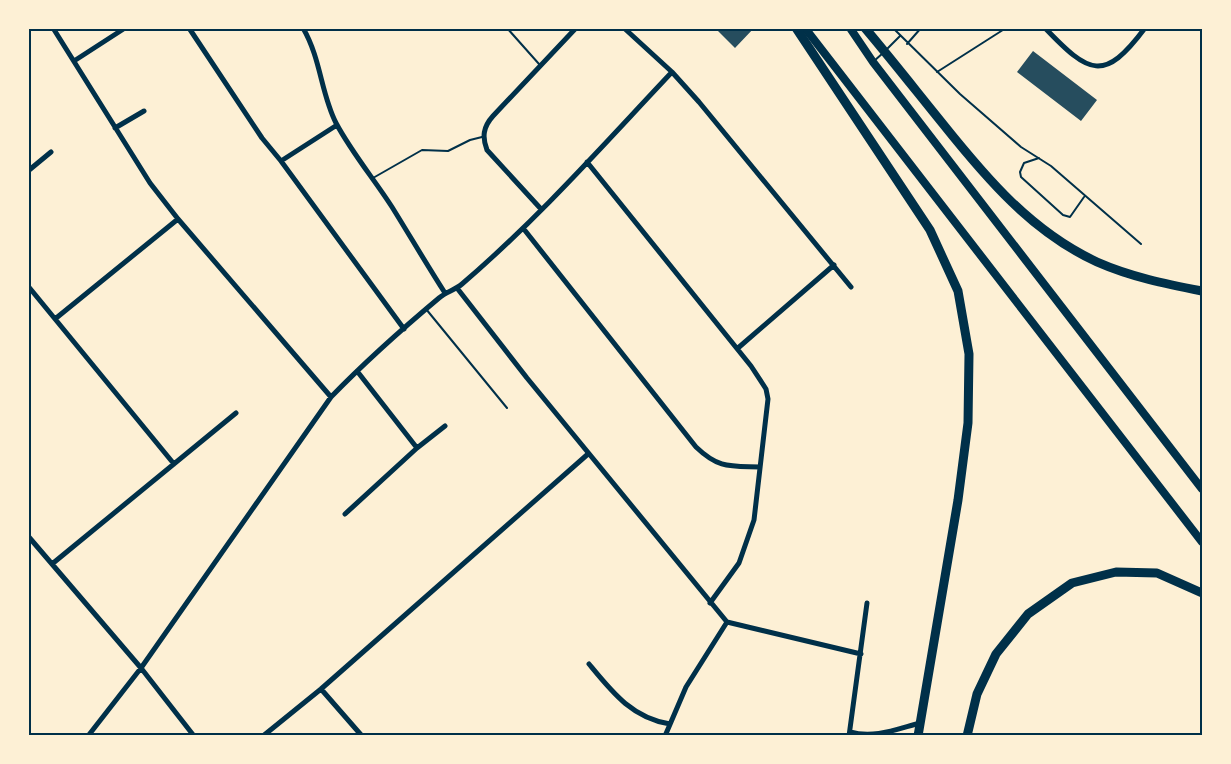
<svg xmlns="http://www.w3.org/2000/svg" width="1231" height="764" font-family="Mulish,sans-serif">
<rect width="100%" height="100%" fill="#fdf0d5"/>
<path fill="#264d5e" d="M715 28H754L735 48Z
M1033 51 1097 100 1081 121 1017 72Z"/>
<g fill="none" stroke-linecap="round" stroke-linejoin="round">
<path stroke="#003049" stroke-width="2" d="M507 28 539 64
M893 28 960 94 1021 147 1051 166 1141 244
M907 44 921 28
M887 49 900 36
M874 61 883 53
M937 72 1006 28
M1039 158 1024 163 1020 172 1021 177 1063 215 1070 217 1084 197
M373 178 422 150 448 151 470 140 482 137
M426 309 507 408"/>
<path stroke="#003049" stroke-width="5" d="M53 28 150 183 178 219 331 397
M189 28 262 138 281 161 404 329
M303 28C321 59 321 94 336 123 352 153 374 179 392 207 410 236 427 265 445 293
M624 28 672 72 699 102 851 287
M1045 28C1089 74 1104 83 1145 28
M74 61 125 28
M115 128 144 111
M281 161 337 125
M587 162 751 366 766 389 768 399 754 520 739 563 710 603
M28 171 51 152
M541 209 487 150C482 137 483 127 493 116L576 28
M523 228 696 447C719 469 730 466 760 467
M28 286 174 464
M457 288 527 378 727 622 861 654
M55 319 178 219
M738 348 834 265
M357 371 417 448
M345 514 417 448 445 426
M28 536 141 668 194 736
M52 564 236 413
M589 664C612 692 632 718 670 724
M321 689 362 736
M850 732C874 739 897 729 920 723
M88 736 141 668 331 397C365 362 402 329 439 298 446 292 455 290 462 284 538 219 604 144 672 72
M263 736 321 689 588 454
M665 736 686 687 727 622
M849 736 867 603"/>
<path stroke="#003049" stroke-width="8" d="M805 28 1202 542
M850 28 873 62 1202 489"/>
<path stroke="#003049" stroke-width="9" d="M796 28 930 230 958 291 969 354 968 423 958 500 918 736
M865 28C892 60 917 92 943 124 987 179 1032 232 1097 262 1131 277 1166 284 1202 291
M967 736 977 694 996 654 1028 614 1072 583 1116 572 1157 573 1202 593"/>
</g>
<rect width="1231" height="764" fill="none" stroke="#fdf0d5" stroke-width="60"/>
<rect x="30" y="30" width="1171" height="704" fill="none" stroke="#003049" stroke-width="2"/>
</svg>
